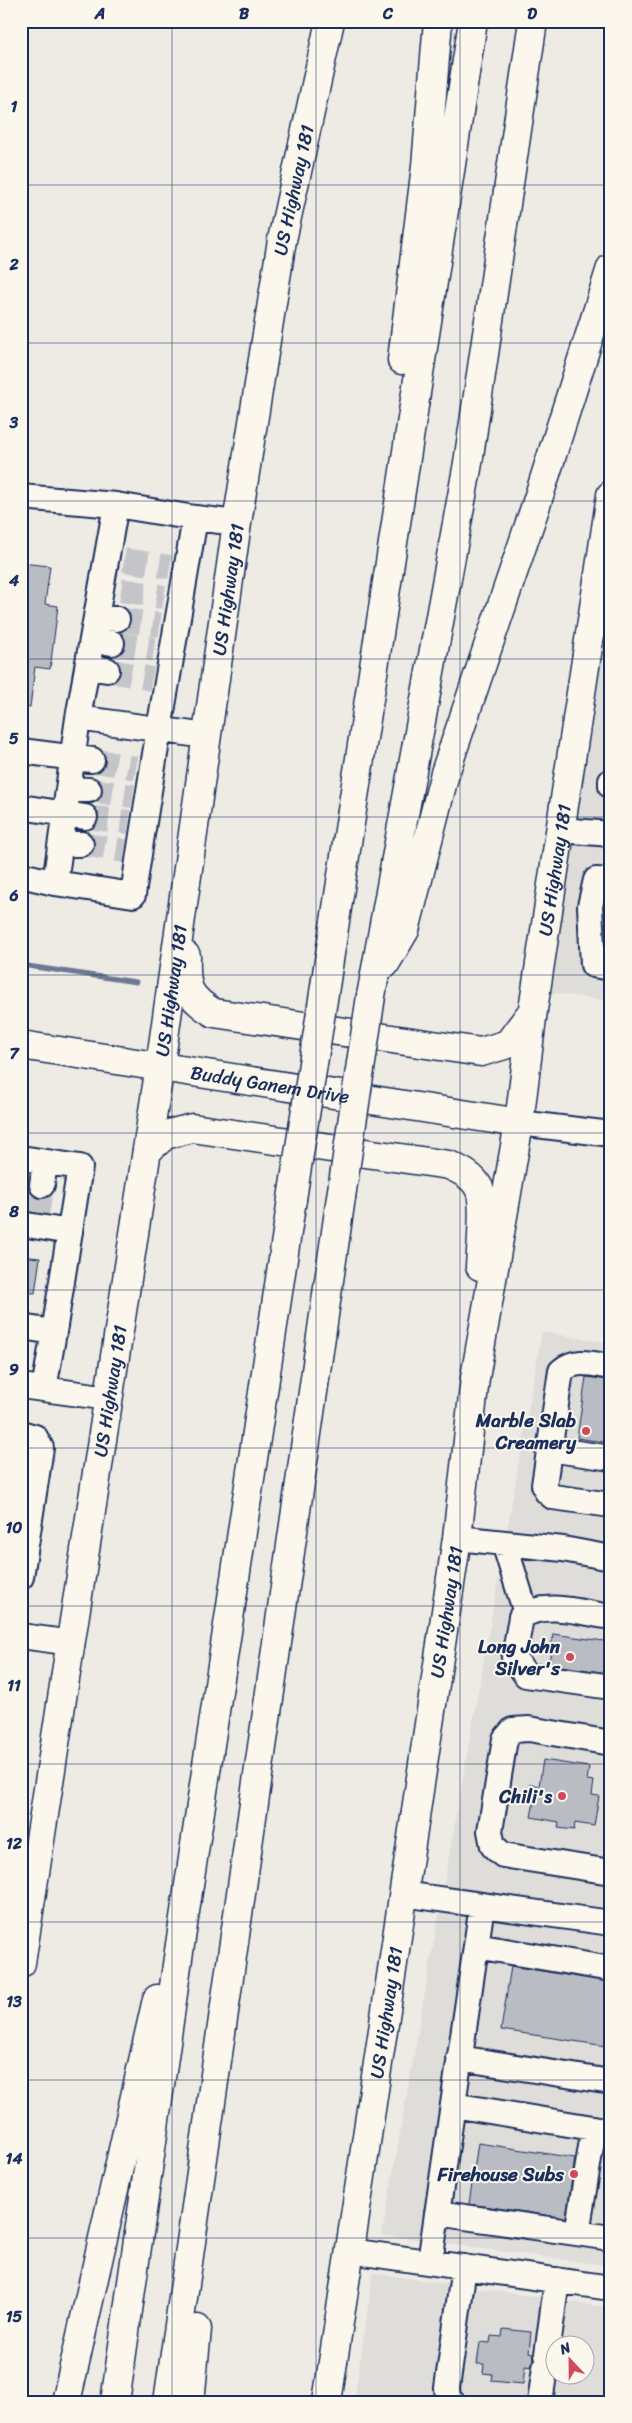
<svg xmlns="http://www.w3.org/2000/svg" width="632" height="2423" font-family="Sriracha,sans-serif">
<rect width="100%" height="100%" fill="#eeebe4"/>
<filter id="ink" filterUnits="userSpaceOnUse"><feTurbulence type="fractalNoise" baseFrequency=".02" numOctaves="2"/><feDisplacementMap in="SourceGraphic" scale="10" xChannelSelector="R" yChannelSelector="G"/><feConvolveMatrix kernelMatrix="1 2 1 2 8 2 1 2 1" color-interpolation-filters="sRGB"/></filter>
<g filter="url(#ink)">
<path fill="#deddda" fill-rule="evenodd" d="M611 557V1001L543 992Z
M542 1332 611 1343V2266L382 2235Z
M373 2273 611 2308 610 2402H354ZM554 2346H584V2376H554Z"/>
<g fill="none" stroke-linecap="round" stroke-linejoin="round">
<path stroke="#6d7892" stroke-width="5" d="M21 965 136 982"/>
</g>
<path fill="#b9bcc3" stroke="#1b2f5e" d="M21 563 50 566 45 604 58 606 50 669 35 667 30 707 21 706Z
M21 1256 40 1258 35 1293 21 1292Z
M586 1377 611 1380V1443L577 1438Z
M553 1634 611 1642 607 1673 549 1664Z
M543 1760 589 1767 587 1780 594 1781 592 1795 599 1796 594 1826 575 1823 574 1830 558 1828 559 1822 531 1817 534 1802 527 1801 530 1784 539 1786Z
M511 1966 611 1982V2013L606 2046 501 2030Z
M478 2143 575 2158 566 2218 469 2204Z
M503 2329 531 2332 529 2352 533 2353 534 2359 531 2367 525 2366 523 2384 491 2381 492 2374 483 2373 484 2364H477L480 2342 490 2343 491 2336 502 2337Z"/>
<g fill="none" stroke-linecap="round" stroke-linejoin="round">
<path stroke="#c4c5c9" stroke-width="24" stroke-dasharray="24 12" stroke-linecap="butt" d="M124 560 170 567
M121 590 164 597
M117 619 160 625
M112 643 154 649
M107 670 152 679
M92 760 136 768
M89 790 133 796
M85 817 129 822
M81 844 125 851
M37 1214 42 1185"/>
<g stroke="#1b2f5e" stroke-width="28">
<path id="minor" d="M21 497 116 505
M195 518 237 523
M96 617 117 619
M92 640 112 643
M87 667 107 670
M78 718 55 883 133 895C151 769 174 643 195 518L116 505 78 718 206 736
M21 751 92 760
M611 781V786
M69 789 89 790
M21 807 85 817
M560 830 611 834
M61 842 81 844
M21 875 55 883
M611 881 596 880 590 906 593 965 611 968
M519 1123 611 1134
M21 1158 80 1167 54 1332 21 1327
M42 1185 45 1162
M21 1224 70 1232
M611 1367C592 1364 576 1358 561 1371L544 1485 547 1492 553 1497 611 1505
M21 1386 109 1398
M44 1389 54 1332
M21 1433 35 1437 41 1448 21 1577
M549 1449 611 1458
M457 1538 563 1549 611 1558
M504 1543 526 1613
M611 1617C583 1613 545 1600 521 1617L514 1658 526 1675 611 1687
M21 1636 72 1643
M611 1743 529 1729 513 1730 505 1739 490 1831 493 1846 503 1855 611 1872
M403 1894 611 1923
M476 1946 611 1969
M459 2058 611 2082
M453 2105 611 2131
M437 2213 611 2238
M577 2233 594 2128
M350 2251 611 2288
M430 2262 482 1905
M547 2354 557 2280
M452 2402 448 2398 447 2388 464 2267
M540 2402 545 2368"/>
</g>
<g stroke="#1b2f5e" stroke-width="31">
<g id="major">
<path d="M186 956C185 987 187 997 214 1013L481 1052 508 1044 532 1012"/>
<path id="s1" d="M21 1045 519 1123"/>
<path d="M147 1151 165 1135 192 1128 449 1165C460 1170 473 1176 479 1188 486 1201 481 1250 480 1266"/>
<path id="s2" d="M21 1963 160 1066 237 523 282 240 330 21"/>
<path id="s3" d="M327 2402 457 1538 475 1378 519 1123 533 1010 611 495"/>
</g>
</g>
<g stroke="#1b2f5e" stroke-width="31">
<path id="highway" d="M402 360 426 166 438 21
M385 964 405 930 445 773 537 502 611 268
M326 980 473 21
M371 996 468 463 533 21
M66 2402 157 1999
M115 2402 178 1958 292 1199
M168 2402 341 1197
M190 2402 197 2329"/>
</g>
<use href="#minor" stroke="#fbf7ec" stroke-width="24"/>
<use href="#major" stroke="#fbf7ec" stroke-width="28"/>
<use href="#highway" stroke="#fbf7ec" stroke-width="28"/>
<g stroke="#1b2f5e" stroke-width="31" stroke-linecap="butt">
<path id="highway-bridge" d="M341 1197 371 996
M292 1199 326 980"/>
</g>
<use href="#highway-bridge" stroke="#fbf7ec" stroke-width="28"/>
</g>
</g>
<path fill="none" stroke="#1b2f5e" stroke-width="1" stroke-opacity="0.55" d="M172 21V2402M316 21V2402M460 21V2402M21 185H611M21 343H611M21 501H611M21 659H611M21 817H611M21 975H611M21 1133H611M21 1290H611M21 1448H611M21 1606H611M21 1764H611M21 1922H611M21 2080H611M21 2238H611"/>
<g fill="#d1495b" stroke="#fbf7ec" stroke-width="2">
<circle cx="586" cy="1431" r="5"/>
<circle cx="570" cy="1657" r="5"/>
<circle cx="562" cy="1796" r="5"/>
<circle cx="574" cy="2174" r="5"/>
</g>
<g text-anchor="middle" stroke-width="4" stroke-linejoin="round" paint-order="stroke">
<g font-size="19" fill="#1b2f5e" stroke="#fbf7ec">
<text dy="7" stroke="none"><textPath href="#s2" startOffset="1794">US Highway 181</textPath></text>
<text dy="7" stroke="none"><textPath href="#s2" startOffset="1389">US Highway 181</textPath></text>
<text dy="7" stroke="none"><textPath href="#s3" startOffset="1549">US Highway 181</textPath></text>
<text dy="7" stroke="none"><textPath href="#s2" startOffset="984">US Highway 181</textPath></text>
<text dy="7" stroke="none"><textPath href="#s1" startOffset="252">Buddy Ganem Drive</textPath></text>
<text dy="7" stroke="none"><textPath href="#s2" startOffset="579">US Highway 181</textPath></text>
<text dy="7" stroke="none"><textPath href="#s3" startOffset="799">US Highway 181</textPath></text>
<text dy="7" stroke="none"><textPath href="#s3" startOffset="394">US Highway 181</textPath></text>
</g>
<g font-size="19" font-weight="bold" fill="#1b2f5e" stroke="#fbf7ec" text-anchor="end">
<text x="576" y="1427">Marble Slab<tspan x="576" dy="22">Creamery</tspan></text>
<text x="560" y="1653">Long John<tspan x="560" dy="22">Silver's</tspan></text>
<text x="552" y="1803">Chili's</text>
<text x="564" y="2181">Firehouse Subs</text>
</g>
</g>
<rect width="632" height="2423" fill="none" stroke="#fbf7ec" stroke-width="55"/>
<g transform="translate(570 2360) rotate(338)"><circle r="24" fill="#fbf7ec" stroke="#a1a7b3"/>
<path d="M0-4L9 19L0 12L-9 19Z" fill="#d1495b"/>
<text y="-8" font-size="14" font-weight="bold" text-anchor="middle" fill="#1b2f5e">N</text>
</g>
<rect x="28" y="28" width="576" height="2368" fill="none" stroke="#1b2f5e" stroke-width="2"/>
<g font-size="16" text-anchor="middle" font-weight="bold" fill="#1b2f5e">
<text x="100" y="19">A</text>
<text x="244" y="19">B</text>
<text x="388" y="19">C</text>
<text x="532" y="19">D</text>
<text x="14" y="112">1</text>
<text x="14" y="270">2</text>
<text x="14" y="428">3</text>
<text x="14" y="586">4</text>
<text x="14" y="744">5</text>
<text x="14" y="901">6</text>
<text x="14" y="1059">7</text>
<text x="14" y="1217">8</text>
<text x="14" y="1375">9</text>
<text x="14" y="1533">10</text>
<text x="14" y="1691">11</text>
<text x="14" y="1849">12</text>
<text x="14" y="2007">13</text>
<text x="14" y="2164">14</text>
<text x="14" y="2322">15</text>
</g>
</svg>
